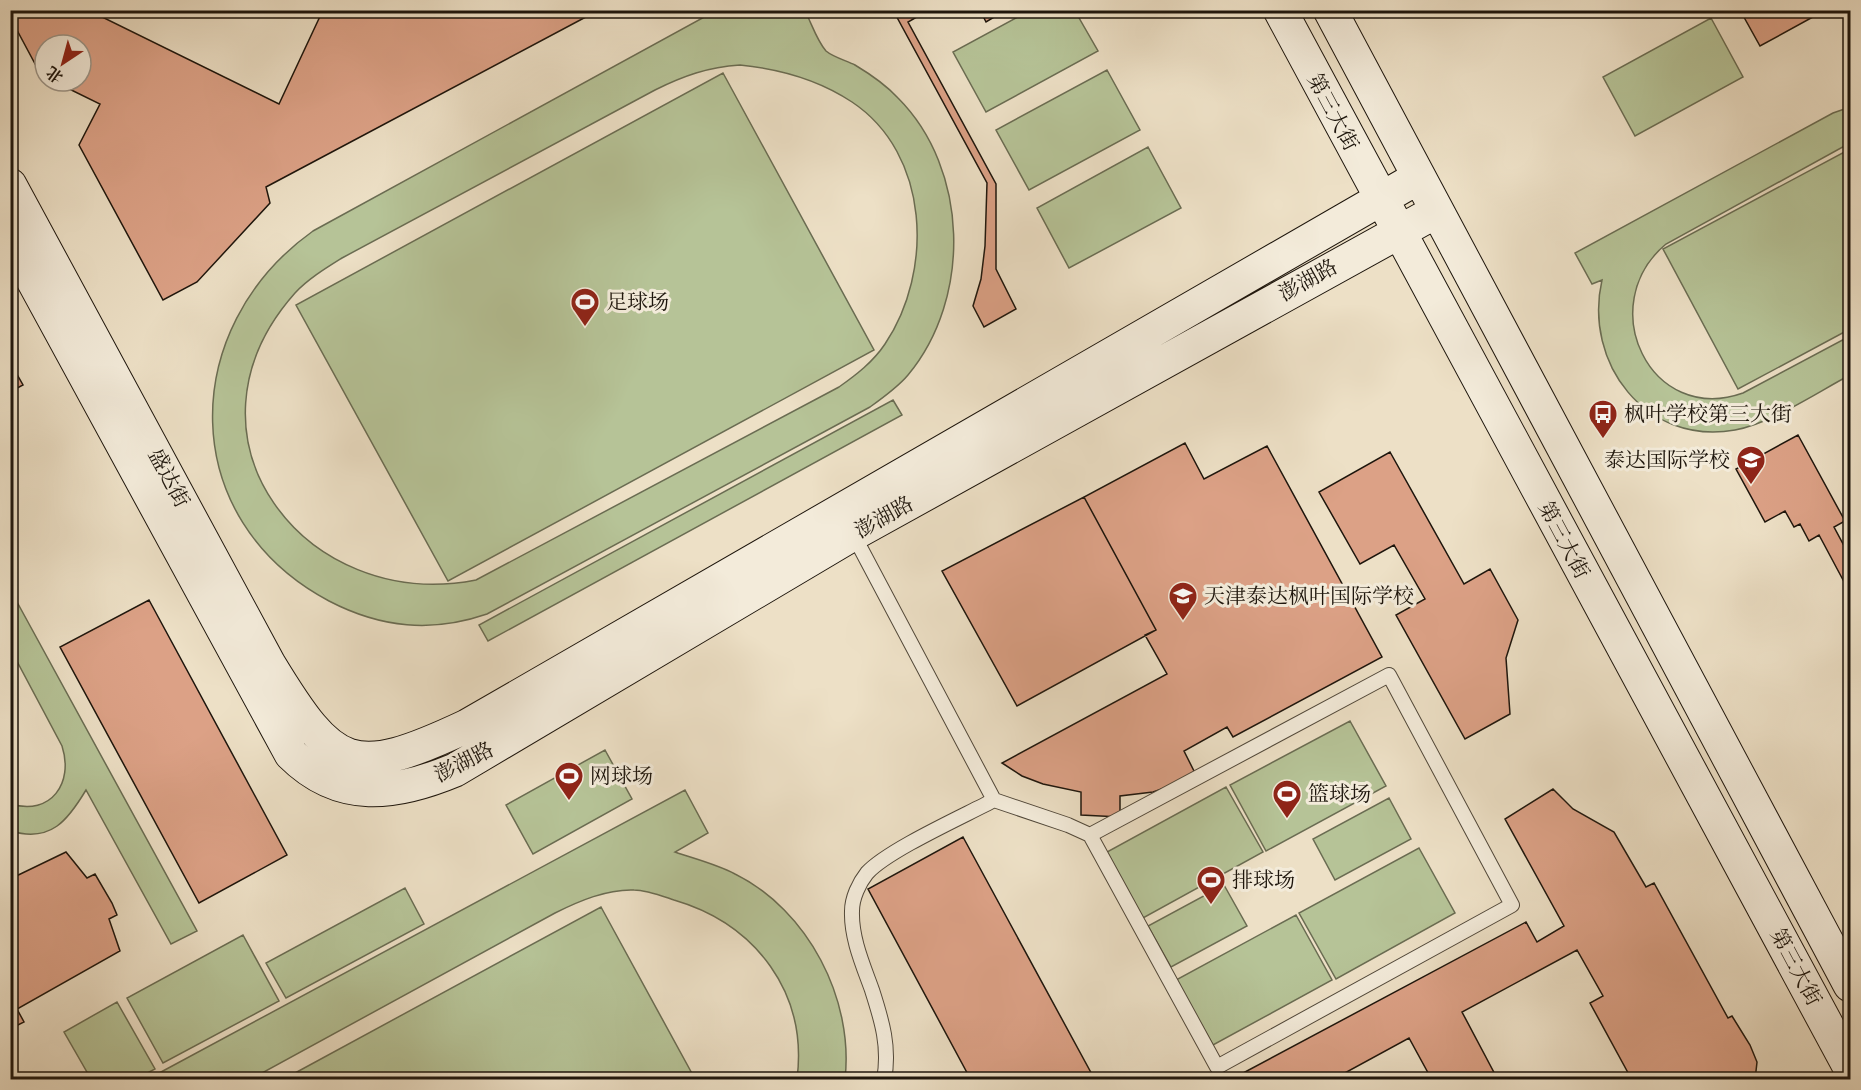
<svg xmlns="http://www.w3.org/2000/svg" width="1861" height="1090" font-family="'Old Standard TT','Noto Serif SC',serif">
<rect width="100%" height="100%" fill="#ede0c6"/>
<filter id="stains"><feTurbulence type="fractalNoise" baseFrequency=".00333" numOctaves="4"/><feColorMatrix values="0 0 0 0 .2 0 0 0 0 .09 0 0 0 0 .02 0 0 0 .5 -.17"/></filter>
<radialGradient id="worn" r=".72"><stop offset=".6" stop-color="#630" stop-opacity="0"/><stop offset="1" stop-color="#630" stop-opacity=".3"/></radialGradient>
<path fill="#b6c397" stroke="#6a6c52" stroke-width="1.5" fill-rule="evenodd" d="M717 10 805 11C811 22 817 41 826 51 833 57 847 61 855 65 870 74 886 85 898 98 969 169 972 298 908 375 898 387 884 397 870 407L487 614C432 633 381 628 329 601 176 520 177 328 313 231ZM740 65C780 69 819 80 852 102 930 154 934 271 885 344 873 362 856 375 839 387L476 580C305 614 168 436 295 293 308 279 326 268 342 258L655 90C683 76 708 67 740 65Z
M1029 11H1075L1098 51 986 112 953 52Z
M1711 18 1743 77 1635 136 1603 77Z
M1107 70 1140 130 1029 190 996 130Z
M723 73 874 350 448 581 296 305Z
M1850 107V143L1666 244C1593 305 1650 426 1743 393L1850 336V375C1816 393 1772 423 1735 430 1646 446 1583 363 1602 280L1592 284 1575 253 1833 113Z
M1148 147 1181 208 1069 268 1037 208Z
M1850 149V329L1738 389 1663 249Z
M893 400 902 415 488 641 479 625Z
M11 591 197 931 171 944 86 790C68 820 51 843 11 831V804C51 816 74 783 62 746L11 650Z
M1350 721 1386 786 1266 851 1230 785Z
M605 750 632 799 533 854 506 805Z
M1226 787 1263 852 1143 918 1107 852Z
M685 790 708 833 675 852C695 859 716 864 735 874 808 910 854 999 845 1079H797C808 993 756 924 674 900 662 896 647 890 634 890 607 889 579 901 555 913L251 1079H148Z
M1389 798 1411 839 1335 880 1313 839Z
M1419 848 1455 913 1336 979 1299 913Z
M1224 885 1247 926 1171 967 1148 926Z
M405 888 424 924 286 998 266 963Z
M601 907 695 1079H284Z
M1296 915 1332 980 1213 1045 1176 980Z
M243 935 279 1001 163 1063 127 998Z
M117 1002 155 1069 136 1079H91L64 1032Z"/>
<path fill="#dca186" stroke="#1d150c" stroke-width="1.5" d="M10 10H88L279 104 323 10H599L266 187 270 203 197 282 163 300 79 145 100 104 53 81H81V45H45V77L41 75 10 17Z
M893 10H929L908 22 996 184V269L1016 309 984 327 973 306 981 279 985 246 987 183Z
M980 10H1006L986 22Z
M1740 10H1822V12L1760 46Z
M10 362 23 385 10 392Z
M1798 435 1845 521 1834 527 1850 557V593L1819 535 1809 541 1800 524 1794 527 1785 511 1765 522 1736 469Z
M1185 443 1204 479 1267 446 1382 657 1233 737 1227 727 1184 751 1197 777 1153 792 1120 796V817L1081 815V792L1043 784 1022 776 1002 763 1167 674 1145 635 1156 630 1084 497Z
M1390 452 1464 584 1490 569 1518 620 1506 658 1510 714 1465 739 1396 615 1425 599 1394 545 1360 564 1319 492Z
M1084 497 1156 630 1017 706 942 571Z
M149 600 287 855 199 903 60 647Z
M1553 789 1573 809 1614 832 1646 887 1654 883 1728 1018 1732 1016 1750 1045 1757 1062 1755 1080H1632L1590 1003 1603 996 1577 950 1462 1012 1498 1080H1432L1409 1038 1332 1080H1230L1526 922 1537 942 1564 926 1505 819Z
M963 837 1095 1080H971L868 889Z
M66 852 87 878 95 874 112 903 117 915 109 919 120 951 17 1009 24 1022 10 1029V879Z"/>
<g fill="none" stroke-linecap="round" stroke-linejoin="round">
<g stroke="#51483a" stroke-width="16">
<path id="lane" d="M853 534 994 800 1068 825 1090 835 1217 1067 1512 905 1389 675 1090 835
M884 1080C890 1047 882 1021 872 990 863 965 851 938 852 911 852 898 859 883 867 873 888 850 964 816 994 800"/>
</g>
<g stroke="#1d150c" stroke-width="35">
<path id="secondary" d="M1280 10 1850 1068
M1330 10 1850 985
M10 185 269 664C334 771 352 780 467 726L1419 177
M10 238 291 754C340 803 395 795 455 770L853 534 1437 211"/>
</g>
<use href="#lane" stroke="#f3ebda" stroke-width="14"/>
<use href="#secondary" stroke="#f3ebda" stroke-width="33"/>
</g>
<defs>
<g id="stadium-pin" transform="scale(1.5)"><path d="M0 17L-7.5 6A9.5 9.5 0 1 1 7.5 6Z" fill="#8f2418" stroke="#f3ebda"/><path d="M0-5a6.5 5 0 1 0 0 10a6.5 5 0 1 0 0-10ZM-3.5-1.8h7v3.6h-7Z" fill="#fff"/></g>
<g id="bus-pin" transform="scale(1.5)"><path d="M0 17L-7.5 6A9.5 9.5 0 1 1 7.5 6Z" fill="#8f2418" stroke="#f3ebda"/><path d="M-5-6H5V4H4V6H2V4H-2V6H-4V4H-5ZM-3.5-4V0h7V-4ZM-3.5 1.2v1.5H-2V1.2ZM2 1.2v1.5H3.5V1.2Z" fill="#fff"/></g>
<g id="school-pin" transform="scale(1.5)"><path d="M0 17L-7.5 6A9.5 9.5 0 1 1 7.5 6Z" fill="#8f2418" stroke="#f3ebda"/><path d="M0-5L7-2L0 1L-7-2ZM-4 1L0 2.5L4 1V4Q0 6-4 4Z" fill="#fff"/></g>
</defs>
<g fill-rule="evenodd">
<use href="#stadium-pin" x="585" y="302"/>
<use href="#bus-pin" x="1603" y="414"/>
<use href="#school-pin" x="1751" y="460"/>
<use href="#school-pin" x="1183" y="596"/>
<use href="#stadium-pin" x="569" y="776"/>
<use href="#stadium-pin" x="1287" y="794"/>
<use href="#stadium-pin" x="1211" y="880"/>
</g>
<g text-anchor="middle" stroke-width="6" stroke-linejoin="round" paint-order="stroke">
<g font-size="21" fill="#1d150c" stroke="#f3ebda">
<text transform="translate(1333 112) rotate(62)" y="7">第三大街</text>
<text transform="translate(1308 280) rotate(-29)" y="7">澎湖路</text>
<text transform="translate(169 478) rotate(62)" y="7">盛达街</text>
<text transform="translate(884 517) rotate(-29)" y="7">澎湖路</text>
<text transform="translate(1564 540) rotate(62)" y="7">第三大街</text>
<text transform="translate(464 762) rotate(-27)" y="7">澎湖路</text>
<text transform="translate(1796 967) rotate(62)" y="7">第三大街</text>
</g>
<g font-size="21" fill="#1d150c" stroke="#f3ebda" text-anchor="start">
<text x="606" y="309">足球场</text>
<text x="1624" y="421">枫叶学校第三大街</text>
<text x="1730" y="467" text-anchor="end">泰达国际学校</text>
<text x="1204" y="603">天津泰达枫叶国际学校</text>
<text x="590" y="783">网球场</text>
<text x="1308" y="801">篮球场</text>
<text x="1232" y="887">排球场</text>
</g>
</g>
<rect width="1861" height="1090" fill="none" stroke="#ede0c6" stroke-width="36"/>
<rect x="12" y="12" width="1837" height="1066" fill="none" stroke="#1d150c" stroke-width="3"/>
<rect x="18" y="18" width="1825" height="1054" fill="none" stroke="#1d150c" stroke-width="1.5"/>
<g transform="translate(63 63) rotate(216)"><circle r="28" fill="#f3ebda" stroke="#9d9588" stroke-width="1.5"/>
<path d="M0-4.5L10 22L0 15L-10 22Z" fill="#8f2418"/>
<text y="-9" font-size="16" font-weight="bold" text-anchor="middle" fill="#1d150c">北</text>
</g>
<rect width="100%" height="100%" filter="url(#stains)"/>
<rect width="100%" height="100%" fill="url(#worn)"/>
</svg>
